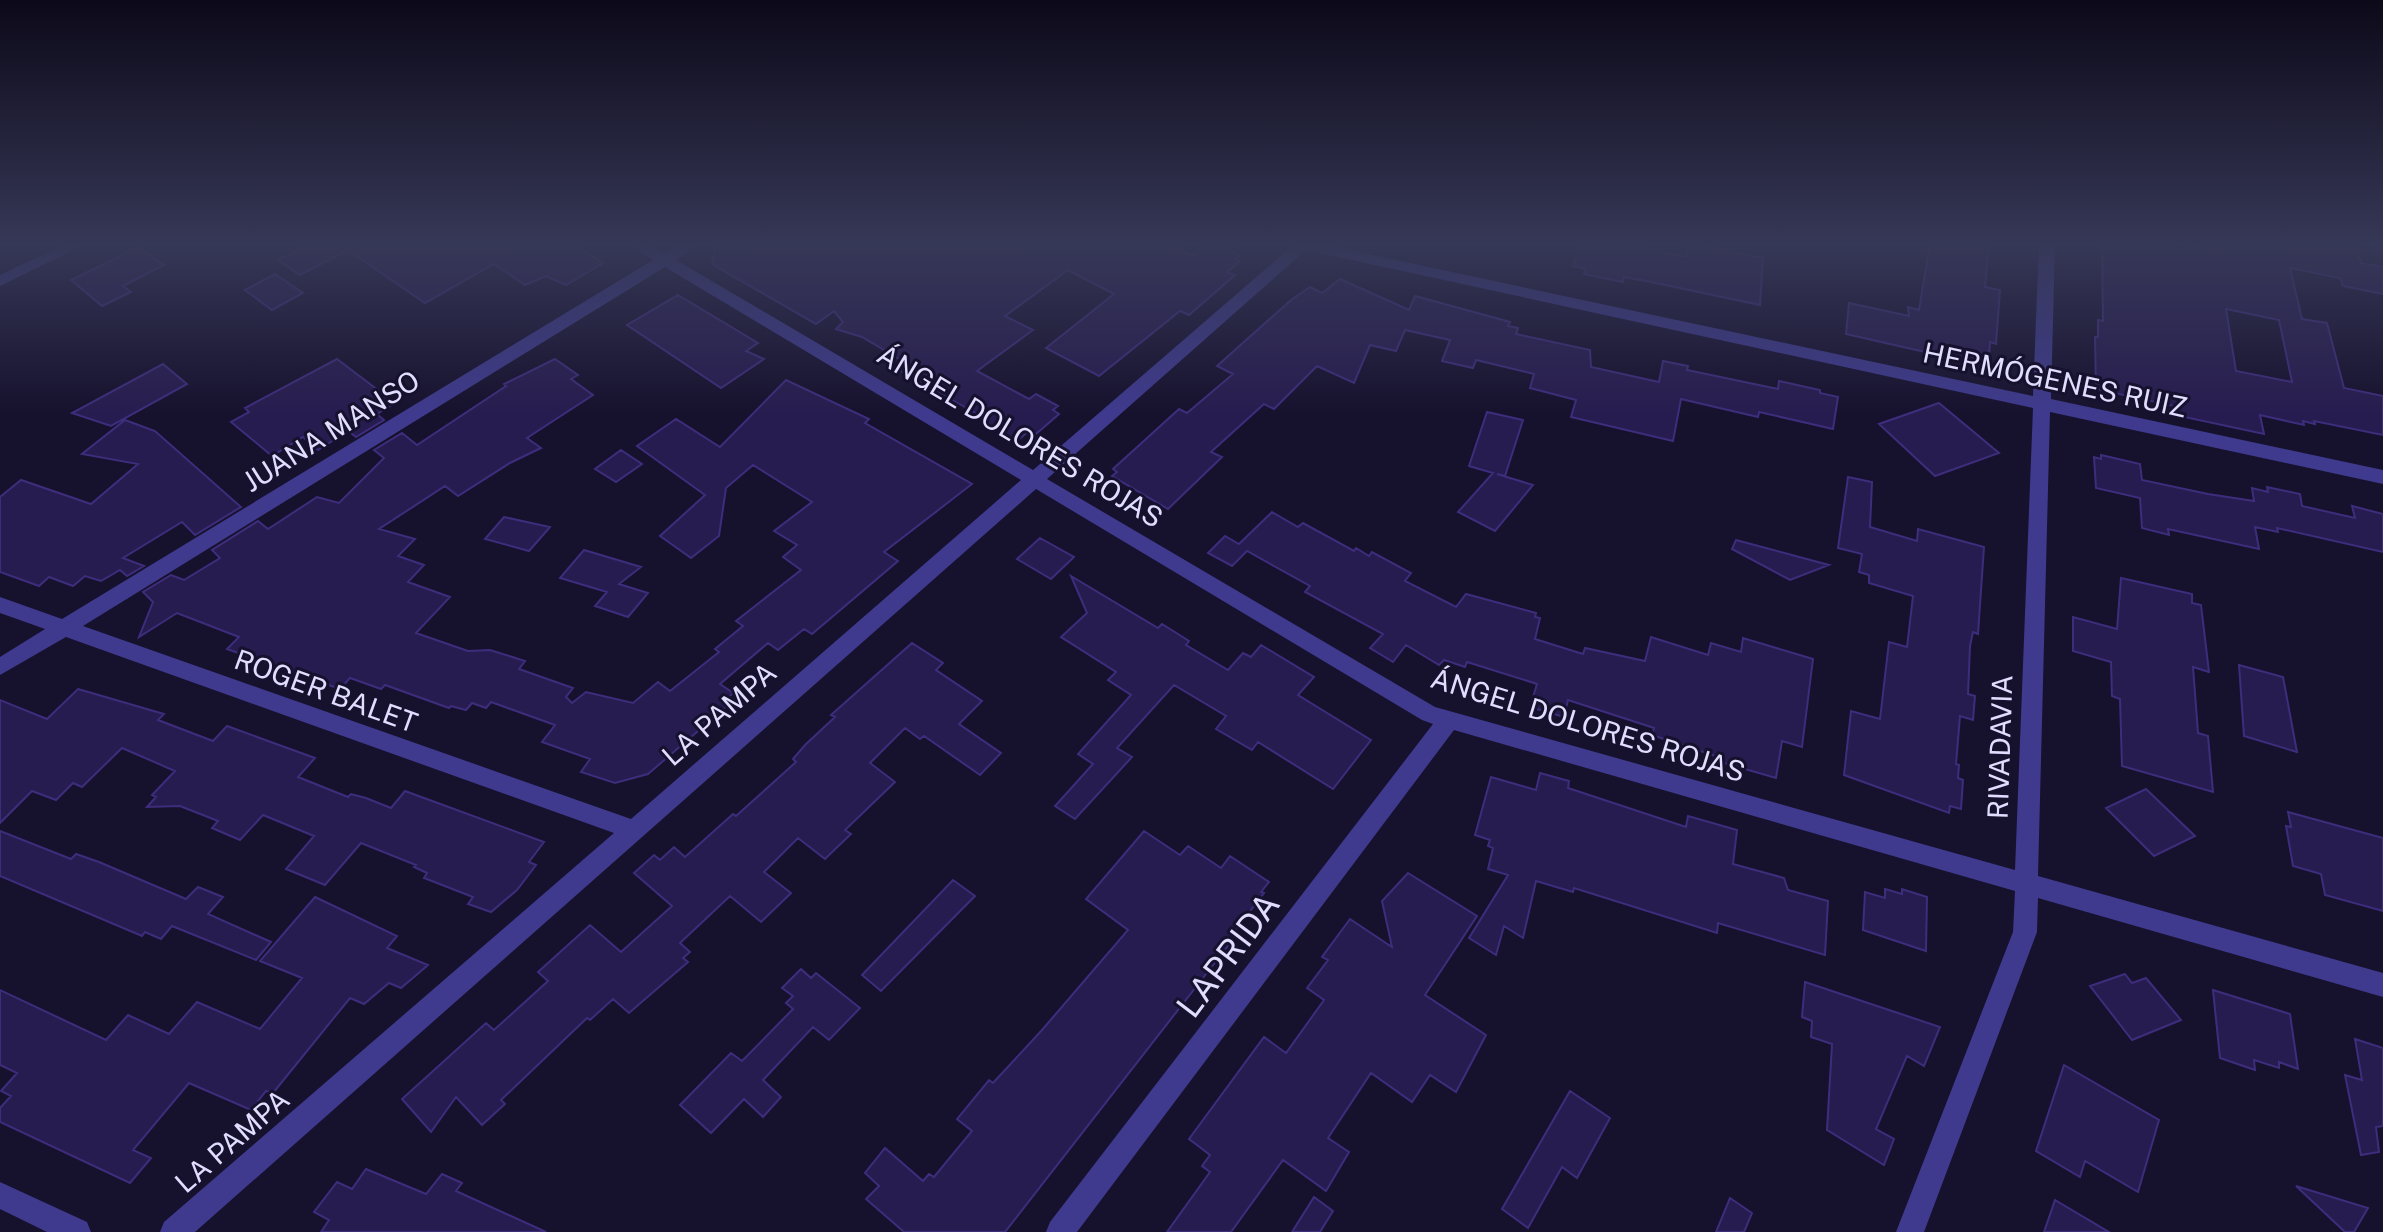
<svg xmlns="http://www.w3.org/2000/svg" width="2383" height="1232" font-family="'Public Sans',sans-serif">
<rect width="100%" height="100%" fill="#16112d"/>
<path fill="#271c4f" stroke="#3e2d7c" stroke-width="2" fill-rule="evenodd" d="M313 243H571L603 263 566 285 546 276 525 285 494 264 425 303 348 250 300 275 278 260Z
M727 243H1165L1192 255 1208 243H1245L1232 253 1239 256 1235 259 1240 261 1227 272 1235 275 1189 315 1180 311 1099 376 1046 348 1114 294 1068 270 1005 316 1033 330 977 371 1029 399 1036 394 1058 406 1053 410 1059 414 1036 434 1030 430 1017 441 985 422 988 420 895 368 904 362 862 337 836 329 843 322 834 311 816 324 712 264 715 250Z
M1581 243H1624L1686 257 1689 243 1763 258 1760 305 1651 282 1624 277 1623 282 1584 274 1586 269 1573 266Z
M1930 243H1989L1985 287 2000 290 1996 344 1990 342 1989 358 1982 356V365L1846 334 1849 303 1909 316 1908 307 1919 310Z
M2102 243H2146L2186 251V245L2215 251 2214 243H2355L2361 263 2383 267V294L2343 286 2340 278 2290 268 2302 319 2327 323 2344 388 2383 396V435L2314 421 2315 424 2303 421 2304 425 2260 415 2264 434 2175 415 2174 406 2096 389 2095 337H2098V320L2103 321ZM2226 309 2279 320 2292 382 2236 371Z
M139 247 164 265 123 286 131 292 102 306 71 280Z
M275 274 303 293 272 310 245 290Z
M1340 279 1409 310 1415 296 1510 322 1508 326 1518 328 1516 334 1590 350 1591 367 1659 382 1663 361 1688 366 1687 370 1778 389 1779 381 1820 390V393L1838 397 1833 429 1759 412 1758 417 1681 399 1673 441 1571 417 1576 400 1530 388 1534 374 1476 360 1473 368 1442 361 1450 340 1405 330 1396 351 1370 345 1354 383 1317 366 1274 409 1264 404 1211 452 1222 457 1168 509 1112 476 1117 472 1113 469 1179 409 1187 413 1233 374 1217 366 1291 300 1310 287 1322 293Z
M678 295 758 343 746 351 764 359 721 388 627 325Z
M337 359 395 403 377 414 384 420 356 437 348 431 318 450 303 437 272 456 231 422 249 412 245 408Z
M555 359 578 375 571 379 593 395 527 438 541 448 510 463 458 496 445 486 379 529 415 539 398 556 424 565 408 582 450 597 416 633 468 651 490 650 525 661 519 669 573 688 566 697 572 703 586 692 633 703 658 682 670 691 719 652 715 649 743 626 736 621 801 570 783 557 797 545 774 531 812 502 753 465 726 488 719 536 691 558 660 536 705 495 637 446 676 419 720 447 786 380 869 419 865 423 972 484 884 552 898 561 812 634 804 629 778 650 768 643 720 684 733 693 728 698 733 701 648 774 615 783 581 772 590 759 542 742 555 725 491 702 486 708 472 703 466 710 451 706 449 708 385 685 381 689 350 678 340 689 227 649 239 637 177 613 139 637 153 602 143 592 171 575 184 580 220 558 212 550 258 521 268 529 317 497 339 503 384 458 374 450 402 433 417 445 506 386 504 384Z
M163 364 187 384 111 426 72 413Z
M1939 403 1999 453 1935 476 1879 424Z
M1487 412 1523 420 1505 476 1497 474 1533 485 1495 531 1458 512 1493 473 1469 466Z
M125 420 155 431 241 507 195 535 182 522 123 558 144 566 127 576 120 570 101 581 85 576 73 586 49 577 39 586 0 572V497L21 480 91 504 138 464 82 454Z
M621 450 642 464 616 482 595 469Z
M2101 455 2140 464 2142 480 2208 494 2254 501 2252 488 2268 492 2267 487 2300 494 2302 506 2355 518 2352 506 2383 514V552L2277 528 2278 532 2255 527 2259 549 2168 529 2169 535 2142 528 2140 498 2096 488 2094 457 2101 459Z
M1848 477 1872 482 1870 527 1917 541 1918 529 1984 547 1978 634 1973 632 1970 646 1968 694 1975 696 1973 720 1960 716 1956 764 1959 765 1958 778 1963 780 1961 809 1950 806 1949 813 1844 775 1851 711 1880 719 1889 642 1907 647 1913 596 1869 583V575L1859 572 1862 554 1838 548Z
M1272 512 1298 527 1303 523 1354 551 1356 548 1369 556 1372 552 1411 573 1405 581 1456 607 1466 594 1536 613 1535 617 1540 618 1535 639 1583 654 1585 648 1645 661 1651 637 1708 655 1711 643 1741 652 1743 638 1813 659 1802 747 1782 741 1776 778 1717 761 1718 757 1652 735 1654 728 1568 700 1564 717 1530 707 1537 684 1467 662 1465 667 1444 660 1439 665 1406 645 1393 662 1370 648 1383 634 1305 592 1310 586 1247 551 1232 566 1208 553 1225 536 1239 544Z
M504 517 550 527 529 551 485 539Z
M1040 538 1074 557 1051 579 1017 559Z
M1736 540 1829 565 1790 580 1732 549Z
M584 550 641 567 619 584 648 593 628 617 595 606 607 592 560 578Z
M1071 576 1158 628 1162 624 1189 641 1186 645 1228 670 1243 653 1251 657 1261 645 1314 677 1298 695 1371 740 1333 789 1258 742 1252 750 1216 729 1226 716 1174 685 1117 748 1132 757 1075 819 1055 806 1093 764 1078 754 1131 695 1108 680 1116 672 1061 637 1087 613Z
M2121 578 2192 594V603L2201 605 2209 672 2193 667 2198 733 2208 736 2213 792 2122 766 2120 699 2112 696 2111 662 2073 651V617L2117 629Z
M912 643 943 663 936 670 982 701 959 724 1001 753 980 775 924 736 920 739 905 728 870 763 895 782 845 830 851 834 825 859 798 838 764 872 791 893 761 922 730 896 680 943 690 952 683 958 688 962 629 1013 613 999 590 1020 587 1018 501 1100 505 1104 482 1125 456 1097 431 1132 402 1099 486 1023 494 1030 548 981 538 972 590 925 621 952 672 906 634 873 654 855 660 860 674 847 685 857 733 814 736 816 796 762 793 759 805 745 835 717 831 715Z
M2239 665 2283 677 2297 752 2244 736Z
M78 689 164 714 158 720 213 741 227 726 315 758 298 777 348 797 351 794 366 798 391 808 405 791 544 842 529 862 536 865 517 890 491 912 468 904 473 897 424 878 427 873 414 867 416 865 361 843 325 885 286 869 314 836 263 815 240 840 212 828 218 821 180 806 147 807 156 797 152 795 175 771 122 748 82 787 73 783 56 800 32 791 0 823V700L47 719Z
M1540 773 1569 781 1568 788 1686 827 1688 816 1737 830 1733 864 1784 878 1788 890 1828 901 1825 955 1718 923 1717 933 1574 888 1573 892 1536 881 1523 938 1504 926 1496 955 1469 938 1508 875 1488 869 1493 848 1488 846 1490 840 1475 835 1491 777 1536 790Z
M2146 789 2195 836 2154 856 2106 808Z
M2288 812 2383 838V911L2325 895 2321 874 2293 866 2286 826 2291 827Z
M0 831 71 859 76 854 99 862 186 899 198 887 223 897 208 914 271 942 256 960 172 926 161 939 145 932 142 936 0 876Z
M1144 831 1180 855 1188 846 1221 868 1230 856 1269 882 1261 892 1264 893 1235 931 1238 933 1005 1232H904L866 1199 879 1186 865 1173 885 1148 923 1181 929 1174 934 1177 972 1131 957 1119 989 1080 993 1083 1042 1030 1128 930 1086 899Z
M1408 873 1477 916 1425 995 1486 1035 1456 1092 1430 1075 1412 1102 1371 1073 1328 1138 1349 1152 1326 1191 1283 1160 1231 1232H1167L1210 1172 1202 1166 1210 1155 1189 1139 1264 1037 1286 1053 1324 1000 1307 988 1328 960 1322 957 1350 919 1392 947 1382 901Z
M953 880 975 896 881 991 862 975Z
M1885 889 1902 894V889L1927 897 1926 951 1863 930 1865 892 1885 898Z
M315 897 397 936 387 948 428 965 401 988 389 983 364 1004 350 998 273 1093 266 1091 251 1110 189 1083 133 1150 151 1158 130 1183 0 1122V1108L11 1096 1 1091 17 1073 0 1065V990L106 1040 128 1015 169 1034 197 1002 260 1029 302 978 260 961Z
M801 969 811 978 816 973 860 1008 829 1040 813 1027 763 1080 781 1097 763 1117 744 1099 711 1133 680 1105 731 1053 742 1061 793 1009 786 1003 793 996 782 988Z
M2125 974 2132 983 2146 978 2181 1020 2132 1040 2090 986Z
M1805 982 1940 1027 1924 1066 1907 1056 1876 1129 1894 1139 1884 1165 1827 1130 1832 1044 1811 1037 1812 1021 1802 1017Z
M2213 990 2290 1014 2298 1069 2279 1062V1068L2254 1060 2255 1070 2220 1058Z
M2355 1039 2383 1048V1126L2376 1127 2379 1152 2361 1155 2345 1075 2362 1080Z
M2064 1065 2159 1120 2138 1192 2085 1161 2080 1177 2036 1151Z
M1570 1091 1610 1118 1577 1178 1562 1167 1528 1228 1502 1209Z
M366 1169 426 1194 442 1174 462 1183 456 1191 546 1232H321L329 1220 314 1212 337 1182 352 1189Z
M2296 1186 2368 1208 2354 1232H2345Z
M1314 1197 1333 1211 1320 1232H1292Z
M1730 1198 1752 1213 1744 1232H1716Z
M2055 1200 2109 1232H2044Z"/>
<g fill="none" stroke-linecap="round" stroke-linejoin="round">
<path fill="#3f3a8e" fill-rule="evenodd" d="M68 243H88L0 286V275Z
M628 243H647L664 253 681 243H700L676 260 1033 470 1291 247 1287 243H1316L2033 396 2039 243H2055L2051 399 2383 470V484L2050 412 2038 876 2383 973V997L2038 898 2037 932 1924 1232H1896L2013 932 2015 891 1454 730 1077 1232H1046L1050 1222 1433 724 1422 720 1036 489 195 1232H160L164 1222 614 833 66 637 0 675V657L45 629 0 613V597L62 619 653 260ZM1306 250 2033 408 2015 870 1435 707 1047 479ZM665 267 1021 480 631 819 83 626Z
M0 1182 87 1222 91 1232H47L0 1209Z"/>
</g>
<linearGradient id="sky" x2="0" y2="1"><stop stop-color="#0c0919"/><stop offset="0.59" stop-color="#363857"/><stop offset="1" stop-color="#363857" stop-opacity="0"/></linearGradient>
<rect width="2383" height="415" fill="url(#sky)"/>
<g text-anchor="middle" stroke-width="6" stroke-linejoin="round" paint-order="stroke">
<g font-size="28" fill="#e1ddff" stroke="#16112d">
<text transform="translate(2055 380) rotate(12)" y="10">HERMÓGENES RUIZ</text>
<text transform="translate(331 431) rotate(-32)" y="10">JUANA MANSO</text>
<text transform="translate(1020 436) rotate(31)" y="10">ÁNGEL DOLORES ROJAS</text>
<text transform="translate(326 691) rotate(20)" y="10">ROGER BALET</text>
<text transform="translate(719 714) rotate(-41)" y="10">LA PAMPA</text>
<text transform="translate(1588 725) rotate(17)" y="10">ÁNGEL DOLORES ROJAS</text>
<text transform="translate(2000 747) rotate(-88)" y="10">RIVADAVIA</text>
<text transform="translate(232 1141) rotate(-41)" y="10">LA PAMPA</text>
</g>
<g font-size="34" fill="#e1ddff" stroke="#16112d">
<text transform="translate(1228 955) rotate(-53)" y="12">LAPRIDA</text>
</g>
</g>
</svg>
